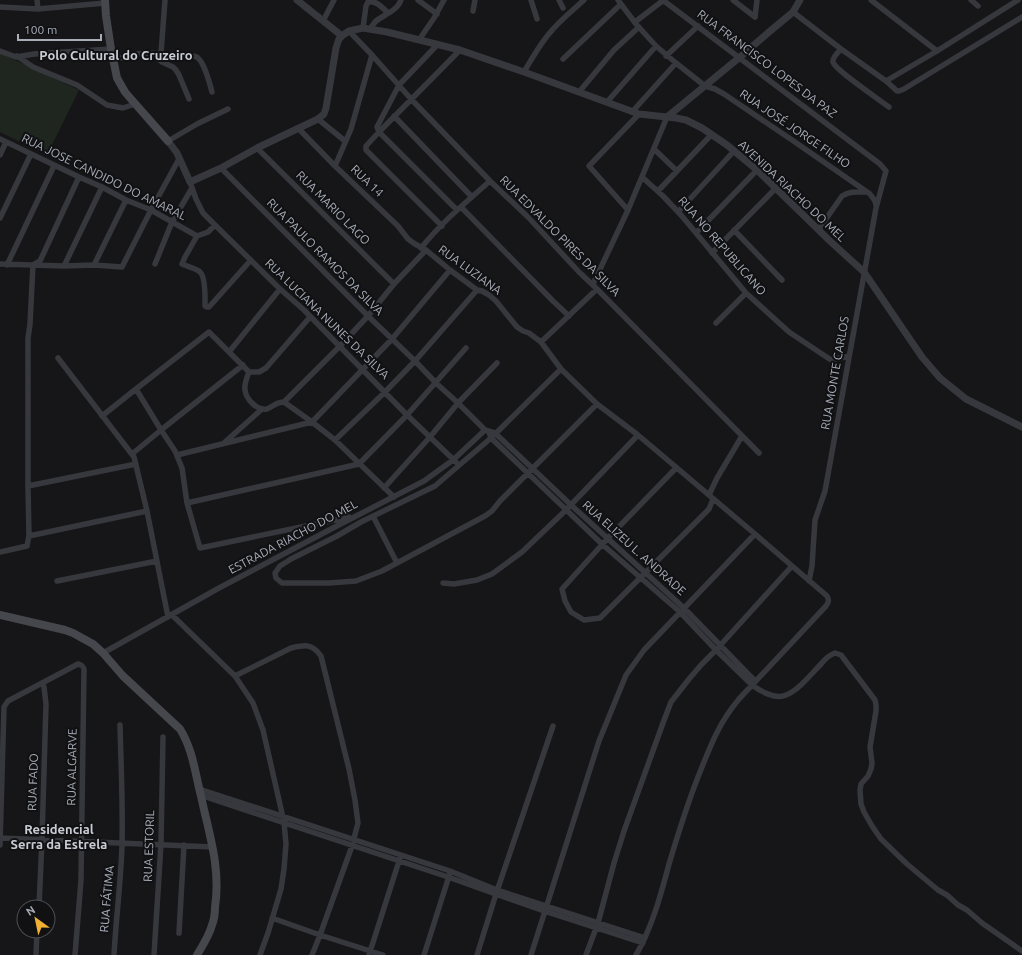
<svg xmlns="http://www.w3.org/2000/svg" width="1022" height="955" font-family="Ubuntu,sans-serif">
<rect width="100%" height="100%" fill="#161618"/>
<path fill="#1e261f" d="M0 53 79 90 47 155 0 132Z"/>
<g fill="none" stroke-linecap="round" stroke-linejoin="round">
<path stroke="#37383d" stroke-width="5.5" d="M37 0 38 9
M418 0 437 14
M531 0 537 19
M559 0 563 8
M618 0 636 24 656 46 676 63 705 86 715 89 724 94 792 140 870 194 875 201 876 205
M733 0 755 17
M871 0 937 51
M971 0 978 6
M0 7 38 9 105 3
M473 11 475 0
M793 12 841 49 886 81 897 91H899L904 89 1022 17
M755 17 757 0
M323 21 334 0
M635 22 661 2 664 1 668 4 880 164 886 171 876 208 825 491 815 520 812 566 809 581
M363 28 366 6 368 2C376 0 383 8 388 13
M370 29C372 26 374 23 376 21 385 14 397 11 401 0
M349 31 372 55 411 99 490 181 528 217 579 272 597 289 759 453
M419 40 434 18 444 0
M438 44 399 85 377 127 379 132 457 210
M841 49C838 52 832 58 833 62 834 69 881 101 889 107
M0 51 16 57 34 54 111 49
M150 53 162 62 173 67 176 70 179 75 189 99
M161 53 165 0
M17 56 33 67 77 85 107 105 123 108 135 104
M666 56 698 26
M563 59 621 4
M114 60 134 54 149 53 192 56C194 56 197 57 198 58 204 63 210 84 212 92
M524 72C531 60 539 46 548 35 558 22 572 11 584 0
M886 81 937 51 1018 0
M579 92 614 50 639 27
M607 102 656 46
M632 112 676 63
M394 116 472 197
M318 119 345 141
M298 128 335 166 398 226 408 239 415 244 426 250 450 270 477 290 482 291 489 295 496 301 517 327 523 331 529 333 541 342 561 369 597 404 638 435 755 534 827 596C829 600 829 602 826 606L739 699C718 724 710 747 698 777 687 805 678 834 669 864 661 894 652 928 636 955
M0 139 79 177 102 187 126 200 151 210 197 236
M168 141 197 124 228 109
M257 148 394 284
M654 149 677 171
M0 155 6 142
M335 166 351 129 372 55
M221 168 368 316 415 361 436 383 458 403 485 430 495 433 571 505 684 608 755 681
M642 177 663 196 681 215 746 293 789 332 831 360 849 356
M190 182 196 199 203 213 215 225 280 289 304 310 407 415 456 462
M658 191 712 134
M461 207 553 301 569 316
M628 210 589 166 639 114
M678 212 734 151
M0 218 31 154
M442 226 366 150V146L379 132 460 50
M819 229 842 196C850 191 857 192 866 192
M734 230 782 280
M696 233 757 170
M197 236 185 257 182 264C188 267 196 268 200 272 206 277 205 299 205 306L207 307H209L251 260
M197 236 208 232 215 225
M421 248C441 223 466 202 490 181
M712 253 776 188
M0 264 64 266 94 265 122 267 151 210 179 159
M155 264 172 222 192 188
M7 265 54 166
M33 265 40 261 79 177
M94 265 126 200
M64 266 102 187
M593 284 628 210 667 117
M716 323 746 293
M541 342 597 289
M229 352 280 289
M58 358 134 457 147 511
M243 365 161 430 175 451 182 468 187 503 200 548 349 517
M561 369 491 438 435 486 361 522 337 536 291 559 280 566 275 573 276 578 282 583H329L356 581 382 571 485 516 492 511 500 501 597 404
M249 372H259L266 368 310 317
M284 402 340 346 368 316 394 284 426 250
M102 416 136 389
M489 432 491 438 603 545 680 612 716 650 752 685C760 691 776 700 786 695 799 690 811 674 821 664 825 659 829 655 835 653L841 655 875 700 876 705V711L870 747 872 763 871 769 868 776 861 784 860 790 861 804 864 812 872 826 881 839 907 864 938 890 947 895 958 905 967 910 982 923 1022 951
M335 440 385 392 415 361 477 290
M225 442 262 409
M132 454 161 430 136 389 209 332 249 372C247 377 244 384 245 390 246 399 257 411 267 409 274 406 276 402 284 402L312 422 335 440 394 497
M177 455 312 422 392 339 450 270
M676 468 608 538 562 589 565 601 571 612 584 620 600 618 709 509 713 499
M28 486 136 464
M384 488 430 437 458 403 497 363
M709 495 717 478 742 436
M187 503 359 464 407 415 466 348
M373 516 397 563
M29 536 147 511 168 617
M0 552 27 546 29 536 28 486V338L30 324 33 265
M57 581 157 561
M443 583 454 584 477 580 492 574 522 552 566 510 638 435
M172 615 235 676 253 703 263 730 284 822 286 844 284 869 281 889 268 933 260 955
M103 653 219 588 333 528 424 481 453 460 485 430
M235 676 291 648C305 645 312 643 321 656L349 769 355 800 358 823 352 846 320 935 312 955
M199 789 450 871 497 890 645 938
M200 795 448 877 544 911 643 943
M0 838 213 847
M0 845 4 707 8 701 78 664C82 665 83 666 84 669L81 880 75 955
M39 907 42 839 46 704 44 687 42 683
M272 918 320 935 383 955
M179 933 184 845
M36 955 37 931
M114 955C116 918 121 881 122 845 123 805 121 764 120 725
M154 955 161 844 163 737
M369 955 400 858
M424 955 450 873
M477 955 496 894 553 726
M531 955 599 741 626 675 644 650 755 534
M586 955 598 923 614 863 624 831 663 723 671 702 689 679 701 665 716 650 792 566"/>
<path stroke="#37383d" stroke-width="7" d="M297 0 342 36
M667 117 740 57 769 32 793 12 800 0
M168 141 177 153 190 182 221 168 257 148 318 119 324 114 326 108 336 48 339 39 343 35 349 31 363 28 387 32 460 50 524 72 639 114 676 118 686 120 702 128 727 145 757 170 831 242 864 272 922 357 940 378 966 399 1022 427"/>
<path stroke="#45474d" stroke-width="8" d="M105 0 106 16 111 49 117 78 125 92 131 99 168 141
M0 615 65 630 73 633 93 644 103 653 123 676 180 729C193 750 195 773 201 796 209 834 221 868 215 907 215 913 214 920 212 925 209 936 203 945 197 955"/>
</g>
<g text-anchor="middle" stroke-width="4" stroke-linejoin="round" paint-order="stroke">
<g font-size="12" fill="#a8adb8" stroke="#111113">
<text transform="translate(767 64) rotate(37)" y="4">RUA FRANCISCO LOPES DA PAZ</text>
<text transform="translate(795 129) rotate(34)" y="4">RUA JOSÉ JORGE FILHO</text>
<text transform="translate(104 177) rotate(26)" y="4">RUA JOSE CANDIDO DO AMARAL</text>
<text transform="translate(367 181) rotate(44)" y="4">RUA 14</text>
<text transform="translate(792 191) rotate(43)" y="4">AVENIDA RIACHO DO MEL</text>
<text transform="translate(333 208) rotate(45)" y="4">RUA MARIO LAGO</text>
<text transform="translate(560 236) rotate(45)" y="4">RUA EDVALDO PIRES DA SILVA</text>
<text transform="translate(722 246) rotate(49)" y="4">RUA NO REPUBLICANO</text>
<text transform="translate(325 257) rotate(45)" y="4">RUA PAULO RAMOS DA SILVA</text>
<text transform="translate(470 270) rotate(36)" y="4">RUA LUZIANA</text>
<text transform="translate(327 319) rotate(44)" y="4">RUA LUCIANA NUNES DA SILVA</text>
<text transform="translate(835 373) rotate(-80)" y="4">RUA MONTE CARLOS</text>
<text transform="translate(293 537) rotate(-28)" y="4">ESTRADA RIACHO DO MEL</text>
<text transform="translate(634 548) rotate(42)" y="4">RUA ELIZEU L. ANDRADE</text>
<text transform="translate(72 767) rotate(-89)" y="4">RUA ALGARVE</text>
<text transform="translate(33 782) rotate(-88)" y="4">RUA FADO</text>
<text transform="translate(149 846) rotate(-88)" y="4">RUA ESTORIL</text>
<text transform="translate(107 899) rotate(-85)" y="4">RUA FÁTIMA</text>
</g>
<g font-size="13" font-weight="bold" fill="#c9ccd4" stroke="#111113">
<text x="116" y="60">Polo Cultural do Cruzeiro</text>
<text x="59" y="834">Residencial<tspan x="59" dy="15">Serra da Estrela</tspan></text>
</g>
</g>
<g transform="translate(36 919) rotate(327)"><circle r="19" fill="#111113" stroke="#4d4f55"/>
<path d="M0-3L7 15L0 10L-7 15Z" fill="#f2b134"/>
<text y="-6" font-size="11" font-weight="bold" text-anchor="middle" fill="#a8adb8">N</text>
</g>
<path d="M18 34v6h83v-6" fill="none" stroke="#a8adb8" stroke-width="2"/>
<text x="24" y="34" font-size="12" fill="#a8adb8" stroke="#111113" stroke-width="3" paint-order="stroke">100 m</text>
</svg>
